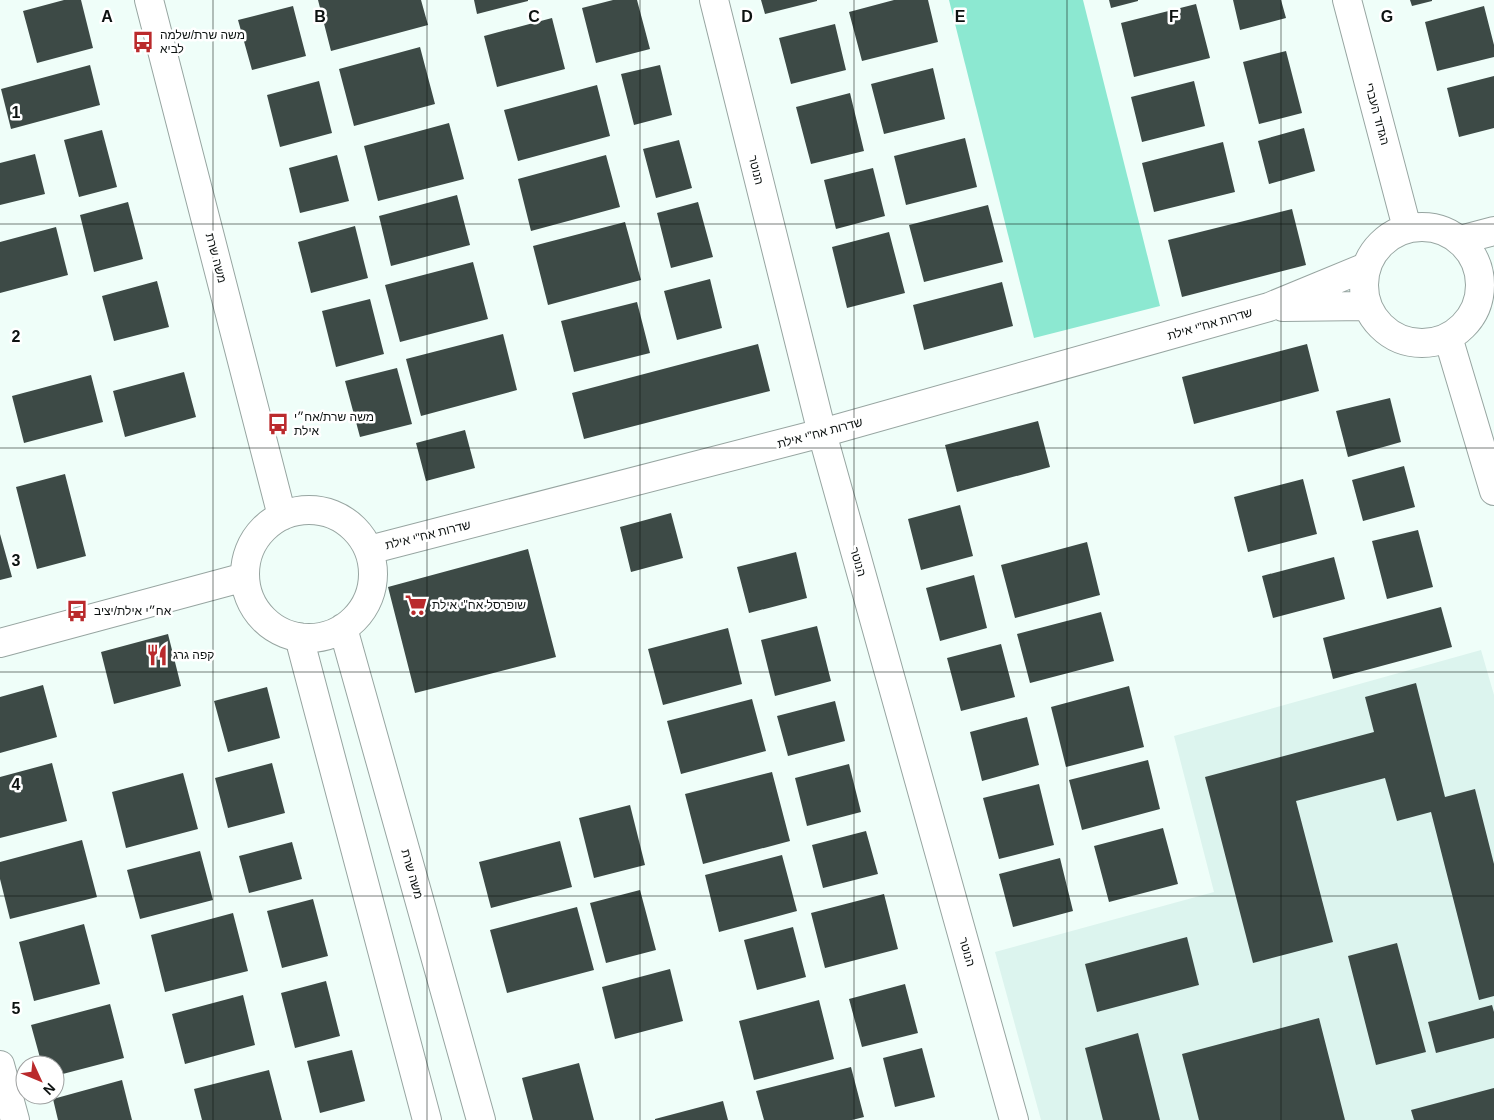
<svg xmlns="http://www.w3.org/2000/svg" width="1494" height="1120" font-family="Helvetica,Heebo,sans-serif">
<rect width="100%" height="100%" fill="#effef9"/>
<path fill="#dcf4ee" d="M1481 650 1494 695V1120H1041L995 952 1214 892 1174 736Z"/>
<path fill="#8ce8d1" d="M949 0H1083L1160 306 1034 338Z"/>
<path fill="#3d4a46" d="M64 0H81L93 48 37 63 23 11Z
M318 0H421L428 25 331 51Z
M474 0H528V1L477 14Z
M613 0H637L650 49 596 63 582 8Z
M761 0H817V1L765 14Z
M894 0H928L938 42 862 61 849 12Z
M1109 0H1138V1L1111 8Z
M1233 0H1281L1286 18 1240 30Z
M1410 0H1432V1L1412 6Z
M1196 4 1210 58 1134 77 1121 23Z
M293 6 306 56 252 70 238 20Z
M1484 6 1494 45V57L1437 71 1425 22Z
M552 18 565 69 497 87 484 36Z
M835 24 846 70 791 84 779 38Z
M420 47 435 104 354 126 339 69Z
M1286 51 1302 113 1259 124 1243 62Z
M90 65 100 105 11 129 1 89Z
M660 65 672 115 634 125 621 74Z
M933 68 945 119 884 134 871 84Z
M1494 76V128L1459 137 1447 88Z
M319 81 332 133 280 147 267 95Z
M1194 81 1205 126 1142 142 1131 97Z
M597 85 610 136 518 161 504 110Z
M850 93 864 151 811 164 796 107Z
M449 123 464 179 378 201 364 146Z
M1304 128 1315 171 1269 184 1258 141Z
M102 130 117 187 79 197 64 140Z
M965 138 977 187 906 205 894 156Z
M679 140 692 188 656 198 643 149Z
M1223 142 1235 192 1154 212 1142 163Z
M35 154 45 194 0 205V163Z
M337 155 349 201 300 213 289 168Z
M606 155 620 207 531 231 518 179Z
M873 168 885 216 836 229 824 180Z
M457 195 470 245 391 266 379 216Z
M128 202 143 259 94 272 80 215Z
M698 202 713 257 671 268 657 213Z
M988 205 1003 262 924 282 909 225Z
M1292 209 1306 265 1182 297 1168 240Z
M625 222 641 280 548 305 533 246Z
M355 226 368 278 311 293 298 242Z
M56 227 68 275 0 293V242Z
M889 232 905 293 847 308 832 247Z
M473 262 488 319 400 342 385 285Z
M710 279 722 328 677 340 664 291Z
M157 281 169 327 114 341 102 296Z
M1002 282 1013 326 924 350 913 305Z
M370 299 384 354 336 367 322 311Z
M637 302 650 353 574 372 561 321Z
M503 334 517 390 421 416 406 359Z
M758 344 770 391 584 439 572 393Z
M1307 344 1319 391 1194 424 1182 377Z
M397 368 412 424 360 437 345 381Z
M184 372 196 417 125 437 113 391Z
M91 375 103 422 24 443 12 396Z
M1390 398 1401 442 1348 457 1336 411Z
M1038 421 1050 467 957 492 945 445Z
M465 430 475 468 426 481 416 443Z
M1404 466 1415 507 1363 521 1352 480Z
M65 474 86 556 37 569 16 487Z
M1303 479 1317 534 1248 552 1234 497Z
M960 505 973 556 921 570 908 519Z
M671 513 683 558 631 572 620 527Z
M1418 530 1433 587 1387 599 1372 541Z
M0 534 12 577 0 580Z
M1087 542 1100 595 1015 618 1001 565Z
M528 549 556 657 415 693 388 587Z
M796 552 807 598 749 613 737 567Z
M1334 557 1345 599 1273 618 1262 576Z
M974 575 987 628 940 641 926 588Z
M1441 607 1452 647 1333 679 1323 638Z
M1101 612 1114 661 1030 683 1017 634Z
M817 626 831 681 775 696 761 640Z
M728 628 742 684 663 705 648 649Z
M168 634 181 686 114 704 101 652Z
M1001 644 1015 697 961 711 947 658Z
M1416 683 1445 797 1475 789 1494 864V996L1479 1000 1431 812 1397 821 1385 778 1296 801 1333 942 1253 963 1205 777 1374 732 1365 697Z
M43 685 57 737 0 753V697Z
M1129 686 1144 747 1066 767 1051 707Z
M267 687 280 738 228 752 214 701Z
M752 699 766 751 681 774 667 721Z
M835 701 845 741 788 756 777 716Z
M1027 717 1039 765 982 781 970 732Z
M1148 760 1160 809 1082 830 1069 780Z
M52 763 67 821 0 838V777Z
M272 763 285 813 228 828 215 778Z
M849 764 861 812 807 826 795 778Z
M772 772 790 841 703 864 685 794Z
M183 773 198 829 126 848 112 792Z
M1039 784 1054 845 999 859 983 798Z
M630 805 645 865 594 878 579 818Z
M1163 828 1178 884 1109 902 1094 846Z
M866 831 878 874 823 888 812 845Z
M82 840 97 897 10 919 0 879V862Z
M560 841 572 887 491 908 479 862Z
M292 842 302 879 249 893 239 856Z
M200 851 213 900 140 919 127 870Z
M782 855 797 911 719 932 705 875Z
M1060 858 1073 911 1013 927 999 874Z
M640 890 656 950 606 963 590 903Z
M884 894 898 949 825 968 811 913Z
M313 899 328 956 282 968 267 911Z
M577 907 594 970 507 993 490 930Z
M233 913 248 971 165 992 151 935Z
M84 924 100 984 34 1001 19 942Z
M793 927 806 977 757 990 744 940Z
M1187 937 1199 985 1097 1012 1085 964Z
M1397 943 1426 1052 1376 1065 1348 956Z
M670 969 683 1021 615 1039 602 987Z
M326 981 340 1036 295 1048 281 993Z
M905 984 918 1033 862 1047 849 999Z
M243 995 255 1045 185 1064 172 1014Z
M819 1000 834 1059 754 1080 739 1021Z
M110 1004 124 1058 55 1076V1065H42L31 1025Z
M1492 1005 1494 1012V1038L1436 1053 1428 1022Z
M1319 1018 1345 1120H1199L1182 1054Z
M1138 1033 1160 1120H1103L1085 1048Z
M922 1048 935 1097 895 1107 883 1058Z
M352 1050 365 1101 320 1113 307 1061Z
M579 1063 594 1120H533L522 1078Z
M851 1067 864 1117 852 1120H764L756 1091Z
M269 1070 282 1120H202L194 1089Z
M122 1080 132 1120H58L53 1099Z
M1494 1088V1120H1414L1411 1110Z
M723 1101 728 1120H655V1119Z"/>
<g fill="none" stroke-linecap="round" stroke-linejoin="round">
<g stroke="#97a5a1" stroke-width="30">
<path id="street" d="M714 0 822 433 1014 1120
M0 1065 15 1120"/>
</g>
<g stroke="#97a5a1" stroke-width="30">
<path id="secondary" d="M149 0 282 516
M1347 0 1407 228
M1364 285a58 58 0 1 1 116 0a58 58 0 1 1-116 0Z
M1460 240 1494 231
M1283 307 1367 306
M1448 337 1494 491
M245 574a64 64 0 1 1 128 0a64 64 0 1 1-128 0Z
M369 550 822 433 1269 307 1366 267
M343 628 481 1120
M299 637 427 1120
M0 643 245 577"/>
</g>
<use href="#street" stroke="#fff" stroke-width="28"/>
<use href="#secondary" stroke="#fff" stroke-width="28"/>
</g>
<path fill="none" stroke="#0d1211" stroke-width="1" stroke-opacity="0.55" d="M213 0V1120M427 0V1120M640 0V1120M854 0V1120M1067 0V1120M1281 0V1120M0 224H1494M0 448H1494M0 672H1494M0 896H1494"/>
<defs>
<g id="bus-bare" transform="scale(1.725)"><path d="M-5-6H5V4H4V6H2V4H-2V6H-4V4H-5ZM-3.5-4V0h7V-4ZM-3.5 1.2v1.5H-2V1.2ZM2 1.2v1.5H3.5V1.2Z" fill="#ba2a2c" stroke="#fff" stroke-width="2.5" paint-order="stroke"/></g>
<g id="supermarket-bare" transform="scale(1.725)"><path d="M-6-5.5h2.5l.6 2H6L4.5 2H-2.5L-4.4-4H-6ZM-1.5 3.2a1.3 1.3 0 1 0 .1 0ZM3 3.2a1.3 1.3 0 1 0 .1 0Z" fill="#ba2a2c" stroke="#fff" stroke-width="2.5" paint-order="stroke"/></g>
<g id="restaurant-bare" transform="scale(1.725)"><path d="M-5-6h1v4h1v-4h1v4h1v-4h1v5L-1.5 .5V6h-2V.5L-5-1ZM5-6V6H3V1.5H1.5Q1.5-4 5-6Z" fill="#ba2a2c" stroke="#fff" stroke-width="2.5" paint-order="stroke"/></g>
</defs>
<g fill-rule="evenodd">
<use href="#bus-bare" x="143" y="42"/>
<use href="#bus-bare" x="278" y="424"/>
<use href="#supermarket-bare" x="416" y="605"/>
<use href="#bus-bare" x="77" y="611"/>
<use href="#restaurant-bare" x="157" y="655"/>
</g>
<g text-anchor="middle" stroke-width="5" stroke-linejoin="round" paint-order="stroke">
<g font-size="12" fill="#0d1211" stroke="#fff" text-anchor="start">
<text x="160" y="39">משה שרת/שלמה<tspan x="160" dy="14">לביא</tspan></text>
<text x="294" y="421">משה שרת/אח״י<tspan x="294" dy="14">אילת</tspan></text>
<text x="432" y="609">שופרסל אח"י אילת</text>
<text x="94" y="615">אח״י אילת/יציב</text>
<text x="173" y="659">קפה גרג</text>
</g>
<g font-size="12" fill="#0d1211" stroke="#fff">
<text transform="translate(1377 114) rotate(75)" y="4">הגדוד העברי</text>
<text transform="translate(756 170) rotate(76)" y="4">הנוטר</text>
<text transform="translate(216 258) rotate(75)" y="4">משה שרת</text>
<text transform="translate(1210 324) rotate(-16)" y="4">שדרות אח"י אילת</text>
<text transform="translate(820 433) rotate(-15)" y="4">שדרות אח"י אילת</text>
<text transform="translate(428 535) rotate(-14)" y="4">שדרות אח"י אילת</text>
<text transform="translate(858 562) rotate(74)" y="4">הנוטר</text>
<text transform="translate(412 874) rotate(74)" y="4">משה שרת</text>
<text transform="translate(967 952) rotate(74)" y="4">הנוטר</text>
</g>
</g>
<g font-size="16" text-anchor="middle" font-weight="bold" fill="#0d1211" stroke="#fff" stroke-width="5" stroke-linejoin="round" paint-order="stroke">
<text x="107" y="22">A</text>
<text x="320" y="22">B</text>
<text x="534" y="22">C</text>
<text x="747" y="22">D</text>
<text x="960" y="22">E</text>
<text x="1174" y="22">F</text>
<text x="1387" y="22">G</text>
<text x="16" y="118">1</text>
<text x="16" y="342">2</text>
<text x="16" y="566">3</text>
<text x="16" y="790">4</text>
<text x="16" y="1014">5</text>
</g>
<g transform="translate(40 1080) rotate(134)"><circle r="24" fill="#ffffff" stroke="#9ea0a0"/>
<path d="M0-4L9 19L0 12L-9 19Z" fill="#ba2a2c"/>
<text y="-8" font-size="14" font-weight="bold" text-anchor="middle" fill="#0d1211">N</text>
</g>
</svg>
